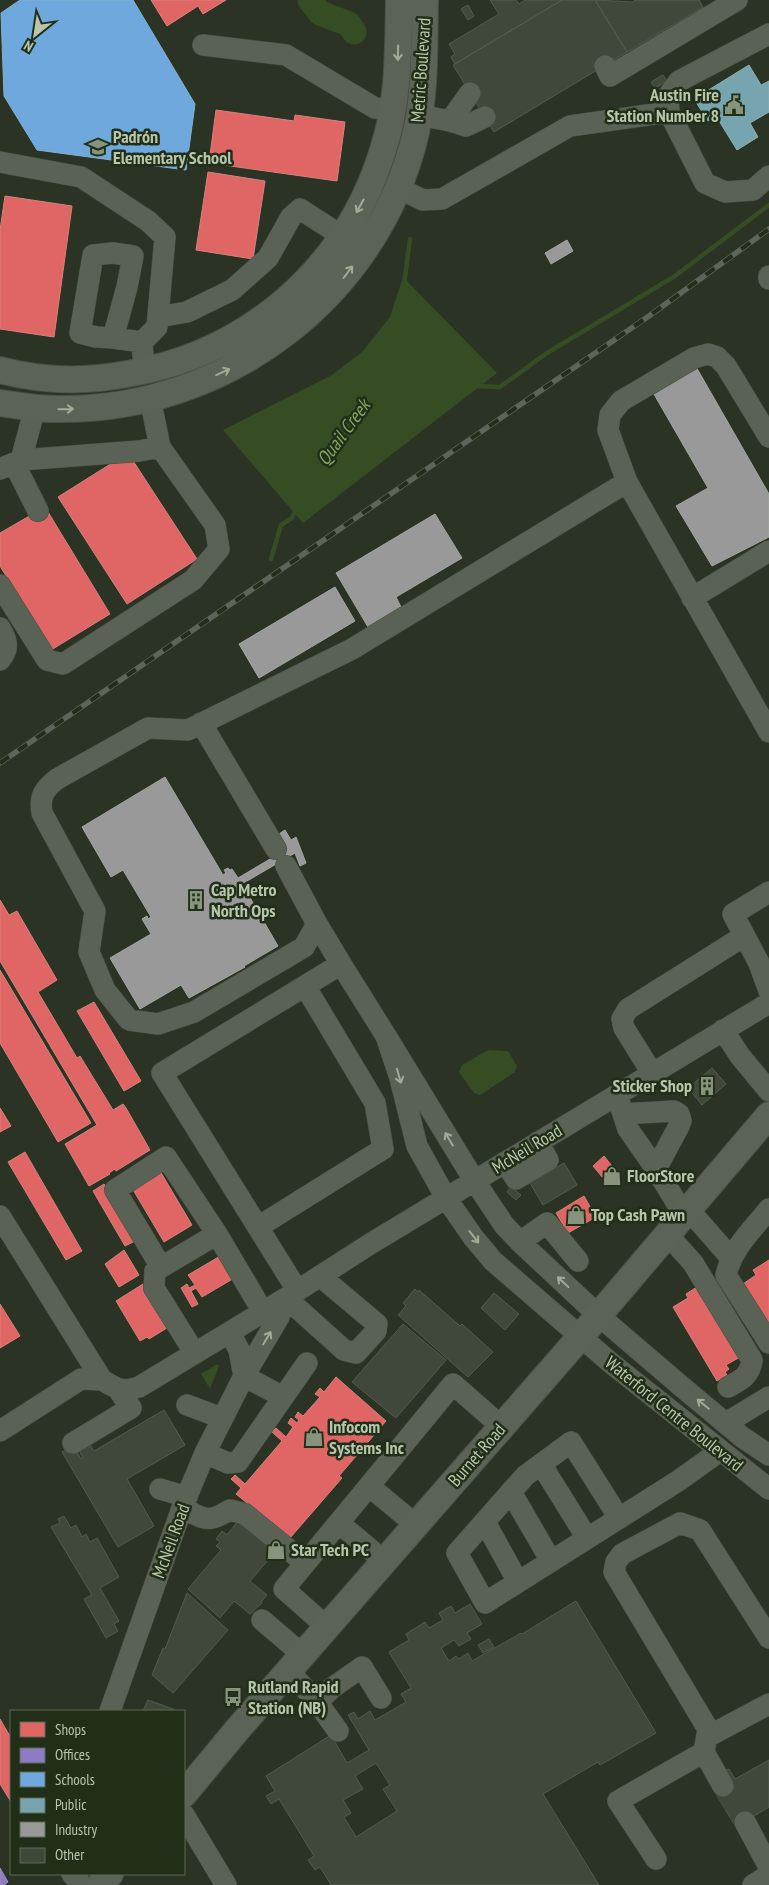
<svg xmlns="http://www.w3.org/2000/svg" width="769" height="1885" font-family="'PT Sans Narrow',sans-serif">
<rect width="100%" height="100%" fill="#2b3325"/>
<path fill="#364d24" d="M403 277 497 373 303 523 223 430 332 375 362 352 390 317Z
M488 1050 508 1051 517 1066 515 1072 480 1095 474 1093 459 1072 462 1065Z
M217 1364 219 1366 210 1389 201 1374Z"/>
<path fill="#e06666" stroke="#d4837b" d="M151 0H226L203 14 198 6 167 26Z
M216 110 294 121 295 115 345 122 337 181 209 163Z
M208 172 265 181 253 259 196 250Z
M5 196 72 206 54 337 0 329V230Z
M128 453 197 559 127 604 58 497Z
M45 507 110 614 51 650 0 566V533Z
M0 900 9 915 17 911 57 980 38 992 77 1058 80 1056 113 1110 123 1104 126 1108 150 1150 116 1171 115 1169 109 1173 110 1174 89 1186 65 1144 97 1125 0 961Z
M0 970 91 1123 58 1142 0 1043Z
M94 1002 141 1081 124 1091 77 1011Z
M0 1108 11 1126 0 1132Z
M25 1152 82 1251 66 1260 8 1162Z
M604 1156 619 1175 608 1184 593 1166Z
M160 1171 192 1225 164 1242 132 1188Z
M104 1184 137 1240 125 1246 93 1191Z
M584 1196 596 1217 568 1233 556 1213Z
M124 1250 139 1275 119 1287 105 1264Z
M222 1255 236 1277 202 1297 196 1288 191 1291 198 1304 192 1307 181 1288 187 1284 189 1288 195 1285 188 1275Z
M769 1260V1327L740 1286 756 1275 753 1270Z
M143 1284 167 1328 149 1339 147 1337 140 1341 116 1301Z
M697 1287 740 1357 726 1365 729 1369 725 1372 727 1375 717 1381 673 1307 688 1298 686 1294Z
M0 1304 20 1336 0 1348Z
M336 1377 386 1421 339 1476 342 1478 290 1538 236 1494 241 1488 231 1479 235 1475 245 1484 282 1441 272 1432 276 1428 286 1437 293 1427 288 1423 291 1418 297 1423 299 1420 295 1417 298 1412 303 1416 320 1397 315 1394 320 1388 324 1392Z
M0 1719 11 1738V1802L0 1784Z"/>
<path fill="#8e7cc3" stroke="#9a92bc" d="M0 1868 8 1882 4 1885H0Z"/>
<path fill="#6fa8dc" stroke="#85b1ce" d="M20 0H133L195 104 186 170 37 150 4 96 1 13Z"/>
<path fill="#76a5af" stroke="#8aafae" d="M749 65 761 85 769 81V112L750 123 758 137 737 150 716 116 708 121 694 99Z"/>
<path fill="#999" stroke="#a2a69f" d="M567 240 573 251 551 264 545 253Z
M695 365 769 494V537L712 566 676 506 708 488 651 389Z
M435 514 462 558 396 597 401 607 368 627 336 573Z
M335 587 355 621 259 678 239 644Z
M165 777 223 875 226 873 224 870 228 868 230 870 232 869 238 878 287 849 281 842 283 841 279 834 285 830 291 840 296 837 306 863 300 866 295 853 242 884 278 946 244 966 245 967 189 998 181 985 140 1009 110 958 151 934 142 919 147 916 148 919 151 917 123 870 111 877 82 827Z"/>
<g fill="none" stroke-linecap="round" stroke-linejoin="round">
<path stroke="#364d24" stroke-width="4.5" d="M404 285 410 239
M474 386 500 387 547 353 675 276 769 205
M271 559 281 525 292 518 296 508"/>
<path stroke="#364d24" stroke-width="25" d="M310 0 320 13 349 24 354 32"/>
</g>
<path fill="#40483a" stroke="#525c4c" fill-rule="evenodd" d="M490 0H516L519 4 525 0H562L455 64 451 57 455 54 449 44 499 14Z
M562 0H595L627 52 494 132 453 65Z
M595 0 633 2 635 0H699L703 7 627 52Z
M468 5 474 16 468 20 461 9Z
M663 75 667 81 655 88 651 82Z
M712 1068 726 1084 702 1105 688 1088Z
M564 1163 577 1185 543 1205 530 1183Z
M511 1187 521 1195 516 1200 507 1192Z
M415 1289 418 1292 419 1290 460 1326 462 1324 493 1352 468 1377 398 1315 406 1306 403 1303Z
M494 1293 519 1314 505 1330 481 1308Z
M403 1324 446 1360 396 1418 352 1382Z
M164 1410 185 1445 127 1479 154 1526 118 1547 62 1452 73 1445 81 1459 83 1458 76 1445 86 1439 94 1451Z
M64 1516 71 1528 76 1525 82 1537 86 1534 90 1542 97 1538 119 1577 100 1588 119 1621 114 1624 118 1631 106 1638 84 1599 92 1595 51 1527 60 1523 58 1519Z
M238 1521 275 1552 250 1581 267 1595 261 1602 262 1603 250 1614 234 1601 220 1618 188 1589 221 1550 216 1546 220 1542 216 1539 222 1531 227 1535Z
M187 1593 228 1630 173 1693 152 1675 163 1648 165 1649Z
M576 1601 656 1733 600 1765 598 1762 543 1794 599 1885H331L320 1867 315 1870 308 1860 314 1856 279 1799 271 1804 266 1796 275 1791 266 1776 331 1735 347 1763 369 1750 348 1715 354 1712 358 1719 370 1711 375 1720 406 1702 401 1694 411 1688 389 1652 409 1640 406 1634 425 1622 429 1628 443 1620 439 1613 451 1606 455 1613 470 1604 482 1624 467 1633 471 1639 459 1646 454 1640 441 1648 449 1661 456 1656 459 1659 468 1653 472 1661 521 1633 522 1634ZM376 1763 390 1785 383 1789 397 1811 356 1837 344 1817 351 1813 343 1800 363 1789 355 1776Z
M489 1639 494 1647 483 1653 478 1645Z
M148 1700 173 1709V1711H143Z
M769 1760V1807L736 1827 714 1791 724 1771 729 1769 735 1779Z"/>
<g fill="none" stroke-linecap="round" stroke-linejoin="round">
<path stroke="#404939" stroke-width="21" stroke-dasharray="21 11" stroke-linecap="butt" d="M723 1786 745 1822"/>
<g stroke="#474e42" stroke-width="22">
<path id="minor" d="M769 34 679 81 668 96 669 112 705 183 725 192 753 190 769 176
M203 45 286 55 375 108 393 110
M605 66 610 76 737 0
M419 115 450 121 466 126 485 117
M450 121 470 93
M0 162 81 177 148 221 165 237 157 327 142 342
M398 188 423 200 442 199 570 126 669 112
M769 276V279
M158 317 187 312 232 290 268 258 291 217 300 209 342 236
M113 338 96 337 80 333 93 255 113 253 133 256 127 287 113 338 142 342 143 356
M35 408 18 471 38 511
M0 469 21 460 139 451 160 447 150 398
M627 482 608 430 610 415 621 401 694 358 708 354 717 357 726 366 769 437
M0 585 47 660 63 664 193 580 219 549 215 525 160 447
M692 598 769 551
M0 628C7 640 10 648 0 660
M201 723 276 849
M286 866 317 924 304 947 194 1012 158 1024 129 1020 105 990 89 952 95 911 42 813C39 797 44 789 57 779L148 728 188 730 352 649 627 482 769 732
M769 892 733 914 759 963 769 991
M317 924 341 964
M723 1030 740 1056 769 1091
M652 1073 624 1028 622 1019 628 1009 744 936
M617 1095 628 1129 656 1169 684 1215
M623 1114 674 1111 679 1114 681 1121 679 1126 656 1169
M505 1162 516 1179 548 1160 538 1142
M769 1209C752 1230 732 1248 726 1275L769 1343
M689 1210 731 1258
M0 1216 102 1380
M258 1227 383 1149 375 1103 305 986
M667 1234 693 1263 752 1360C750 1376 741 1380 728 1387
M520 1242 547 1223 578 1261
M161 1267 115 1190 166 1157 217 1234
M297 1290 162 1073 341 964 386 1036
M194 1352 154 1288 155 1271 217 1234 263 1312
M283 1397 244 1376 279 1317 286 1298 344 1350 356 1353 376 1331 377 1324 320 1276
M187 1405 222 1418
M726 1423 769 1397
M0 1431 81 1379 102 1380 118 1389 128 1390 139 1387 230 1332
M73 1443 131 1408 118 1389
M205 1453 228 1463 238 1462 307 1363
M769 1455 742 1437 681 1386 598 1315 520 1242 504 1225 474 1180 386 1036 400 1078 417 1146 446 1198 473 1237 493 1261 611 1363 769 1489
M541 1464 587 1538
M160 1489 187 1497
M511 1492 551 1561
M182 1508C206 1519 206 1524 230 1510L245 1514 305 1563
M619 1518 571 1442 525 1476 457 1553 485 1603 678 1481 720 1451
M485 1522 518 1582
M339 1523 384 1561
M416 1525 369 1486 453 1384 502 1427
M262 1620 303 1655
M327 1627 284 1589 369 1486
M289 1671 317 1702 338 1731
M317 1702 332 1688 362 1667 381 1698
M110 1711 182 1508 205 1453 244 1376 239 1350 230 1332 286 1298 370 1244 769 1003
M707 1737 769 1704
M723 1786 704 1752 708 1729 614 1572 616 1562 622 1554 680 1523 700 1530 769 1638
M184 1815 226 1885
M745 1822 769 1867
M656 1859 618 1801 704 1752
M72 1874 82 1885
M753 1885 769 1875"/>
</g>
<g stroke="#475042" stroke-width="28">
<path id="major" d="M0 370C41 381 85 382 127 374 249 354 347 268 383 150 399 101 398 51 399 0
M0 403C19 406 37 409 56 409 225 412 378 297 416 132 426 89 424 44 425 0
M184 1794 237 1730 581 1336 769 1115
M100 1885 110 1874"/>
</g>
<use href="#minor" stroke="#596254" stroke-width="21"/>
<use href="#major" stroke="#5b6356" stroke-width="26"/>
<g stroke="#5d6458" stroke-width="5.5">
<path id="rail" d="M0 763 649 316 769 229"/>
</g>
<use href="#rail" stroke="#212e18" stroke-width="4" stroke-dasharray="11" stroke-linecap="butt"/>
</g>
<defs><path id="oneway-shaft" d="M-6 0H5M1.5-3L5.5 0L1.5 3" fill="none" stroke-width="1.6" stroke-linecap="round" stroke-linejoin="round" transform="scale(1.25)"/></defs>
<g stroke="#a0ad96">
<use href="#oneway-shaft" transform="translate(398 53) rotate(91)"/>
<use href="#oneway-shaft" transform="translate(360 206) rotate(119)"/>
<use href="#oneway-shaft" transform="translate(348 272) rotate(-53)"/>
<use href="#oneway-shaft" transform="translate(223 372) rotate(-24)"/>
<use href="#oneway-shaft" transform="translate(66 409) rotate(-1)"/>
<use href="#oneway-shaft" transform="translate(399 1076) rotate(74)"/>
<use href="#oneway-shaft" transform="translate(449 1139) rotate(-121)"/>
<use href="#oneway-shaft" transform="translate(474 1237) rotate(52)"/>
<use href="#oneway-shaft" transform="translate(563 1282) rotate(-137)"/>
<use href="#oneway-shaft" transform="translate(267 1338) rotate(-59)"/>
<use href="#oneway-shaft" transform="translate(703 1404) rotate(-141)"/>
</g>
<defs>
<g id="civic-bare" transform="scale(1.5)"><path d="M-.6-6.5H3V-4.5H.6V-3L4-1V1h2V6H-6V1h2V-1L-.6-3ZM-1.2 2.5V6h2.4V2.5Z" fill="#86937d" stroke="#212e18" stroke-width="2.5" paint-order="stroke"/></g>
<g id="school-bare" transform="scale(1.5)"><path d="M0-5L7-2L0 1L-7-2ZM-4 1L0 2.5L4 1V4Q0 6-4 4Z" fill="#86937d" stroke="#212e18" stroke-width="2.5" paint-order="stroke"/></g>
<g id="building-bare" transform="scale(1.5)"><path d="M-4-6H4V6H1V3H-1V6H-4ZM-2.5-4.3h1.7v1.8h-1.7ZM.8-4.3h1.7v1.8H.8ZM-2.5-1h1.7V.8h-1.7ZM.8-1h1.7V.8H.8Z" fill="#86937d" stroke="#212e18" stroke-width="2.5" paint-order="stroke"/></g>
<g id="shop-bare" transform="scale(1.5)"><path d="M-5-2.5h2.3a2.7 3.5 0 0 1 5.4 0H5L5.5 6h-11ZM-1.5-2.5h3a1.5 2.3 0 0 0-3 0Z" fill="#86937d" stroke="#212e18" stroke-width="2.5" paint-order="stroke"/></g>
<g id="bus-bare" transform="scale(1.5)"><path d="M-5-6H5V4H4V6H2V4H-2V6H-4V4H-5ZM-3.5-4V0h7V-4ZM-3.5 1.2v1.5H-2V1.2ZM2 1.2v1.5H3.5V1.2Z" fill="#86937d" stroke="#212e18" stroke-width="2.5" paint-order="stroke"/></g>
</defs>
<g fill-rule="evenodd">
<use href="#civic-bare" x="734" y="105"/>
<use href="#school-bare" x="98" y="147"/>
<use href="#building-bare" x="196" y="900"/>
<use href="#building-bare" x="707" y="1086"/>
<use href="#shop-bare" x="612" y="1176"/>
<use href="#shop-bare" x="576" y="1215"/>
<use href="#shop-bare" x="314" y="1437"/>
<use href="#shop-bare" x="276" y="1550"/>
<use href="#bus-bare" x="233" y="1697"/>
</g>
<g text-anchor="middle" stroke-width="5" stroke-linejoin="round" paint-order="stroke">
<g font-size="18" fill="#b7c6ac" stroke="#212e18">
<text transform="translate(421 70) rotate(-86)" y="6">Metric Boulevard</text>
<text transform="translate(527 1149) rotate(-31)" y="6">McNeil Road</text>
<text transform="translate(674 1414) rotate(39)" y="6">Waterford Centre Boulevard</text>
<text transform="translate(477 1455) rotate(-49)" y="6">Burnet Road</text>
<text transform="translate(171 1541) rotate(-70)" y="6">McNeil Road</text>
</g>
<g font-size="18" font-weight="bold" fill="#b7c6ac" stroke="#212e18" text-anchor="start">
<text x="719" y="101" text-anchor="end">Austin Fire<tspan x="719" dy="21">Station Number 8</tspan></text>
<text x="113" y="143">Padrón<tspan x="113" dy="21">Elementary School</tspan></text>
<text x="211" y="896">Cap Metro<tspan x="211" dy="21">North Ops</tspan></text>
<text x="692" y="1092" text-anchor="end">Sticker Shop</text>
<text x="627" y="1182">FloorStore</text>
<text x="591" y="1221">Top Cash Pawn</text>
<text x="329" y="1433">Infocom<tspan x="329" dy="21">Systems Inc</tspan></text>
<text x="291" y="1556">Star Tech PC</text>
<text x="248" y="1693">Rutland Rapid<tspan x="248" dy="21">Station (NB)</tspan></text>
</g>
<g font-size="19" font-style="italic" fill="#82a862" stroke="#212e18">
<text transform="translate(343 432) rotate(-54)" y="7">Quail Creek</text>
</g>
</g>
<rect x="10" y="1710" width="175" height="165" fill="#212e18" stroke="#5d6b53"/>
<rect x="20" y="1722" width="25" height="15" fill="#e06666" stroke="#5d6b53"/>
<text x="55" y="1735" font-size="15" fill="#b7c6ac">Shops</text>
<rect x="20" y="1748" width="25" height="15" fill="#8e7cc3" stroke="#5d6b53"/>
<text x="55" y="1760" font-size="15" fill="#b7c6ac">Offices</text>
<rect x="20" y="1772" width="25" height="15" fill="#6fa8dc" stroke="#5d6b53"/>
<text x="55" y="1785" font-size="15" fill="#b7c6ac">Schools</text>
<rect x="20" y="1798" width="25" height="15" fill="#76a5af" stroke="#5d6b53"/>
<text x="55" y="1810" font-size="15" fill="#b7c6ac">Public</text>
<rect x="20" y="1822" width="25" height="15" fill="#999999" stroke="#5d6b53"/>
<text x="55" y="1835" font-size="15" fill="#b7c6ac">Industry</text>
<rect x="20" y="1848" width="25" height="15" fill="#40483a" stroke="#5d6b53"/>
<text x="55" y="1860" font-size="15" fill="#b7c6ac">Other</text>
<g transform="translate(35 35) rotate(210)" stroke="#212e18" stroke-width="4" paint-order="stroke">
<path d="M0-4L9 19L0 12L-9 19Z" fill="#b7c6ac"/>
<text y="-8" font-size="14" font-weight="bold" text-anchor="middle" fill="#b7c6ac">N</text>
</g>
</svg>
